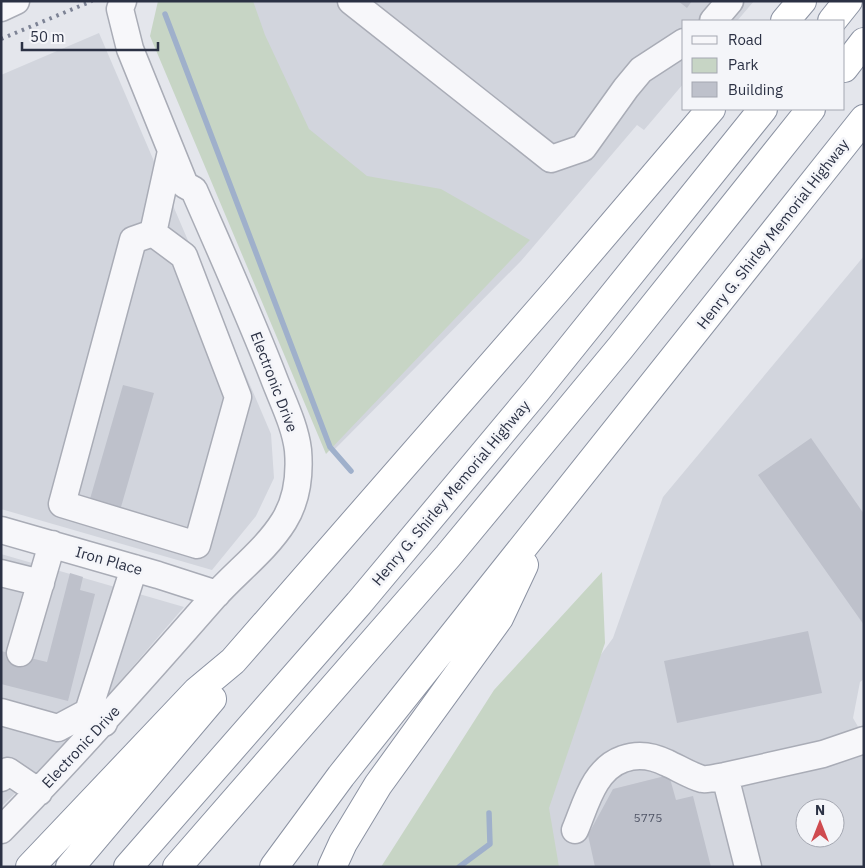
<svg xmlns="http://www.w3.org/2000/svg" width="865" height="868" font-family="'IBM Plex Sans',sans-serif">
<rect width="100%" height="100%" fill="#e4e6ec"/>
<path fill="#d2d5dd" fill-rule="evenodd" d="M158 1H754L737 21H684V83L644 130 637 125 521 261 332 452 158 29Z
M99 33 271 434 274 478 256 516 212 570 1 509V75Z
M864 256V679L860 682 853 718 864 737V867H495L570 697 613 638 663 497ZM805 808H835V838H805Z
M1 554 184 607 67 743 1 807Z"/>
<path fill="#c7d5c5" d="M158 1H253L265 35 309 129 367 176 441 189 530 240 326 454 150 36Z
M602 572 605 643 549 808 559 867H381L494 690Z"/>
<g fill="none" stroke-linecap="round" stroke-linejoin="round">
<path stroke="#9fb0cb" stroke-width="5.5" d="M165 14 330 447 351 471
M459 867 490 844 489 813"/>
</g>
<path fill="#bec1cb" d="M678 1H692L687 8Z
M123 385 154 393 121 507 90 499Z
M811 438 864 514V625L758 475Z
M70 573 83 577 80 590 95 594 68 701 1 684V651L47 662Z
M808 631 822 693 677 723 664 661Z
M669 775 676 800 693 796 711 867H595L588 835 613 789Z"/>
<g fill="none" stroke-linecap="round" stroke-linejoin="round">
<g stroke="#a9acb6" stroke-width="29">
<path id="minor" d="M351 1 551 159 583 148 626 88 641 70 684 42
M1 8 16 1
M713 21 730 1
M153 233 184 256 238 397 197 545 62 504 133 240 153 233 171 151
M1 530 158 575 217 594
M1 573 41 583
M20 653 52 544
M1 712 58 728 88 712
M104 723 88 712 134 568
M1 778 8 771 39 792
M1 830C75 755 144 677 213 598 236 572 266 550 284 521 297 500 300 474 298 450 295 425 282 400 273 376 249 314 221 252 194 190L185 185 130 49 120 9 123 1
M575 830C586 804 594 769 623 759 639 753 653 756 667 763 678 768 691 776 702 779 709 780 718 777 725 776
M748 867 725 776 823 754 864 740"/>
</g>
<g stroke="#8b92a2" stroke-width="30">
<path id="highway" d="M785 21 802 1
M832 21 848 1
M844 68 864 42
M30 867 197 691 233 661 556 291 711 109
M70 867 212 699
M128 867 359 603 537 390 763 109
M177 867 448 556 621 347 811 109
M274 867 341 776 864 119
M332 867 343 843 378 785 499 618 524 565"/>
</g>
<use href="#minor" stroke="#f7f7fa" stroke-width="26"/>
<use href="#highway" stroke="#fff" stroke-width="28"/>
<path stroke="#7d8395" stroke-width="4" stroke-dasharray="2.5 5" stroke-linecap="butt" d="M1 39 92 1"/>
</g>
<g text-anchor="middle" stroke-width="5" stroke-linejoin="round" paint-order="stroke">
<g font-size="12" fill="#505566">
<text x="648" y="822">5775</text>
</g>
<g font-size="15" fill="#2b3144" stroke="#f4f5f9">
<text transform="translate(773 234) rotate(-52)" y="5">Henry G. Shirley Memorial Highway</text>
<text transform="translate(274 382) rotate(69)" y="5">Electronic Drive</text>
<text transform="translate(451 493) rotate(-50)" y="5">Henry G. Shirley Memorial Highway</text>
<text transform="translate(109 561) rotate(16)" y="5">Iron Place</text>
<text transform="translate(81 747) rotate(-47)" y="5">Electronic Drive</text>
</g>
</g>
<rect width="865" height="868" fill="none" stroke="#2b3144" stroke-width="5"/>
<rect x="682" y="20" width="162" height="90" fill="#f4f5f9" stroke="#a4a7b1"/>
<rect x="692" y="36" width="25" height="8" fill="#f7f7fa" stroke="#a4a7b1"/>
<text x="728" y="45" font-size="15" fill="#2b3144">Road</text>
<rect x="692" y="58" width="25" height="15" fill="#c7d5c5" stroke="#a4a7b1"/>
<text x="728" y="70" font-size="15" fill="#2b3144">Park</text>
<rect x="692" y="82" width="25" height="15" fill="#bec1cb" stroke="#a4a7b1"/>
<text x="728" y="95" font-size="15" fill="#2b3144">Building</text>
<g transform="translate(820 823)"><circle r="24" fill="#f4f5f9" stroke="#a4a7b1"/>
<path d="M0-4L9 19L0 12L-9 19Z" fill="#cf4b50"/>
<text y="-8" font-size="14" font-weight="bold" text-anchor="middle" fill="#2b3144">N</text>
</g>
<path d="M22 42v8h136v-8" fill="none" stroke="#2b3144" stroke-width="2.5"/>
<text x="30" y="42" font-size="15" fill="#2b3144" stroke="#f4f5f9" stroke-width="4" paint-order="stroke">50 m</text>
</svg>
